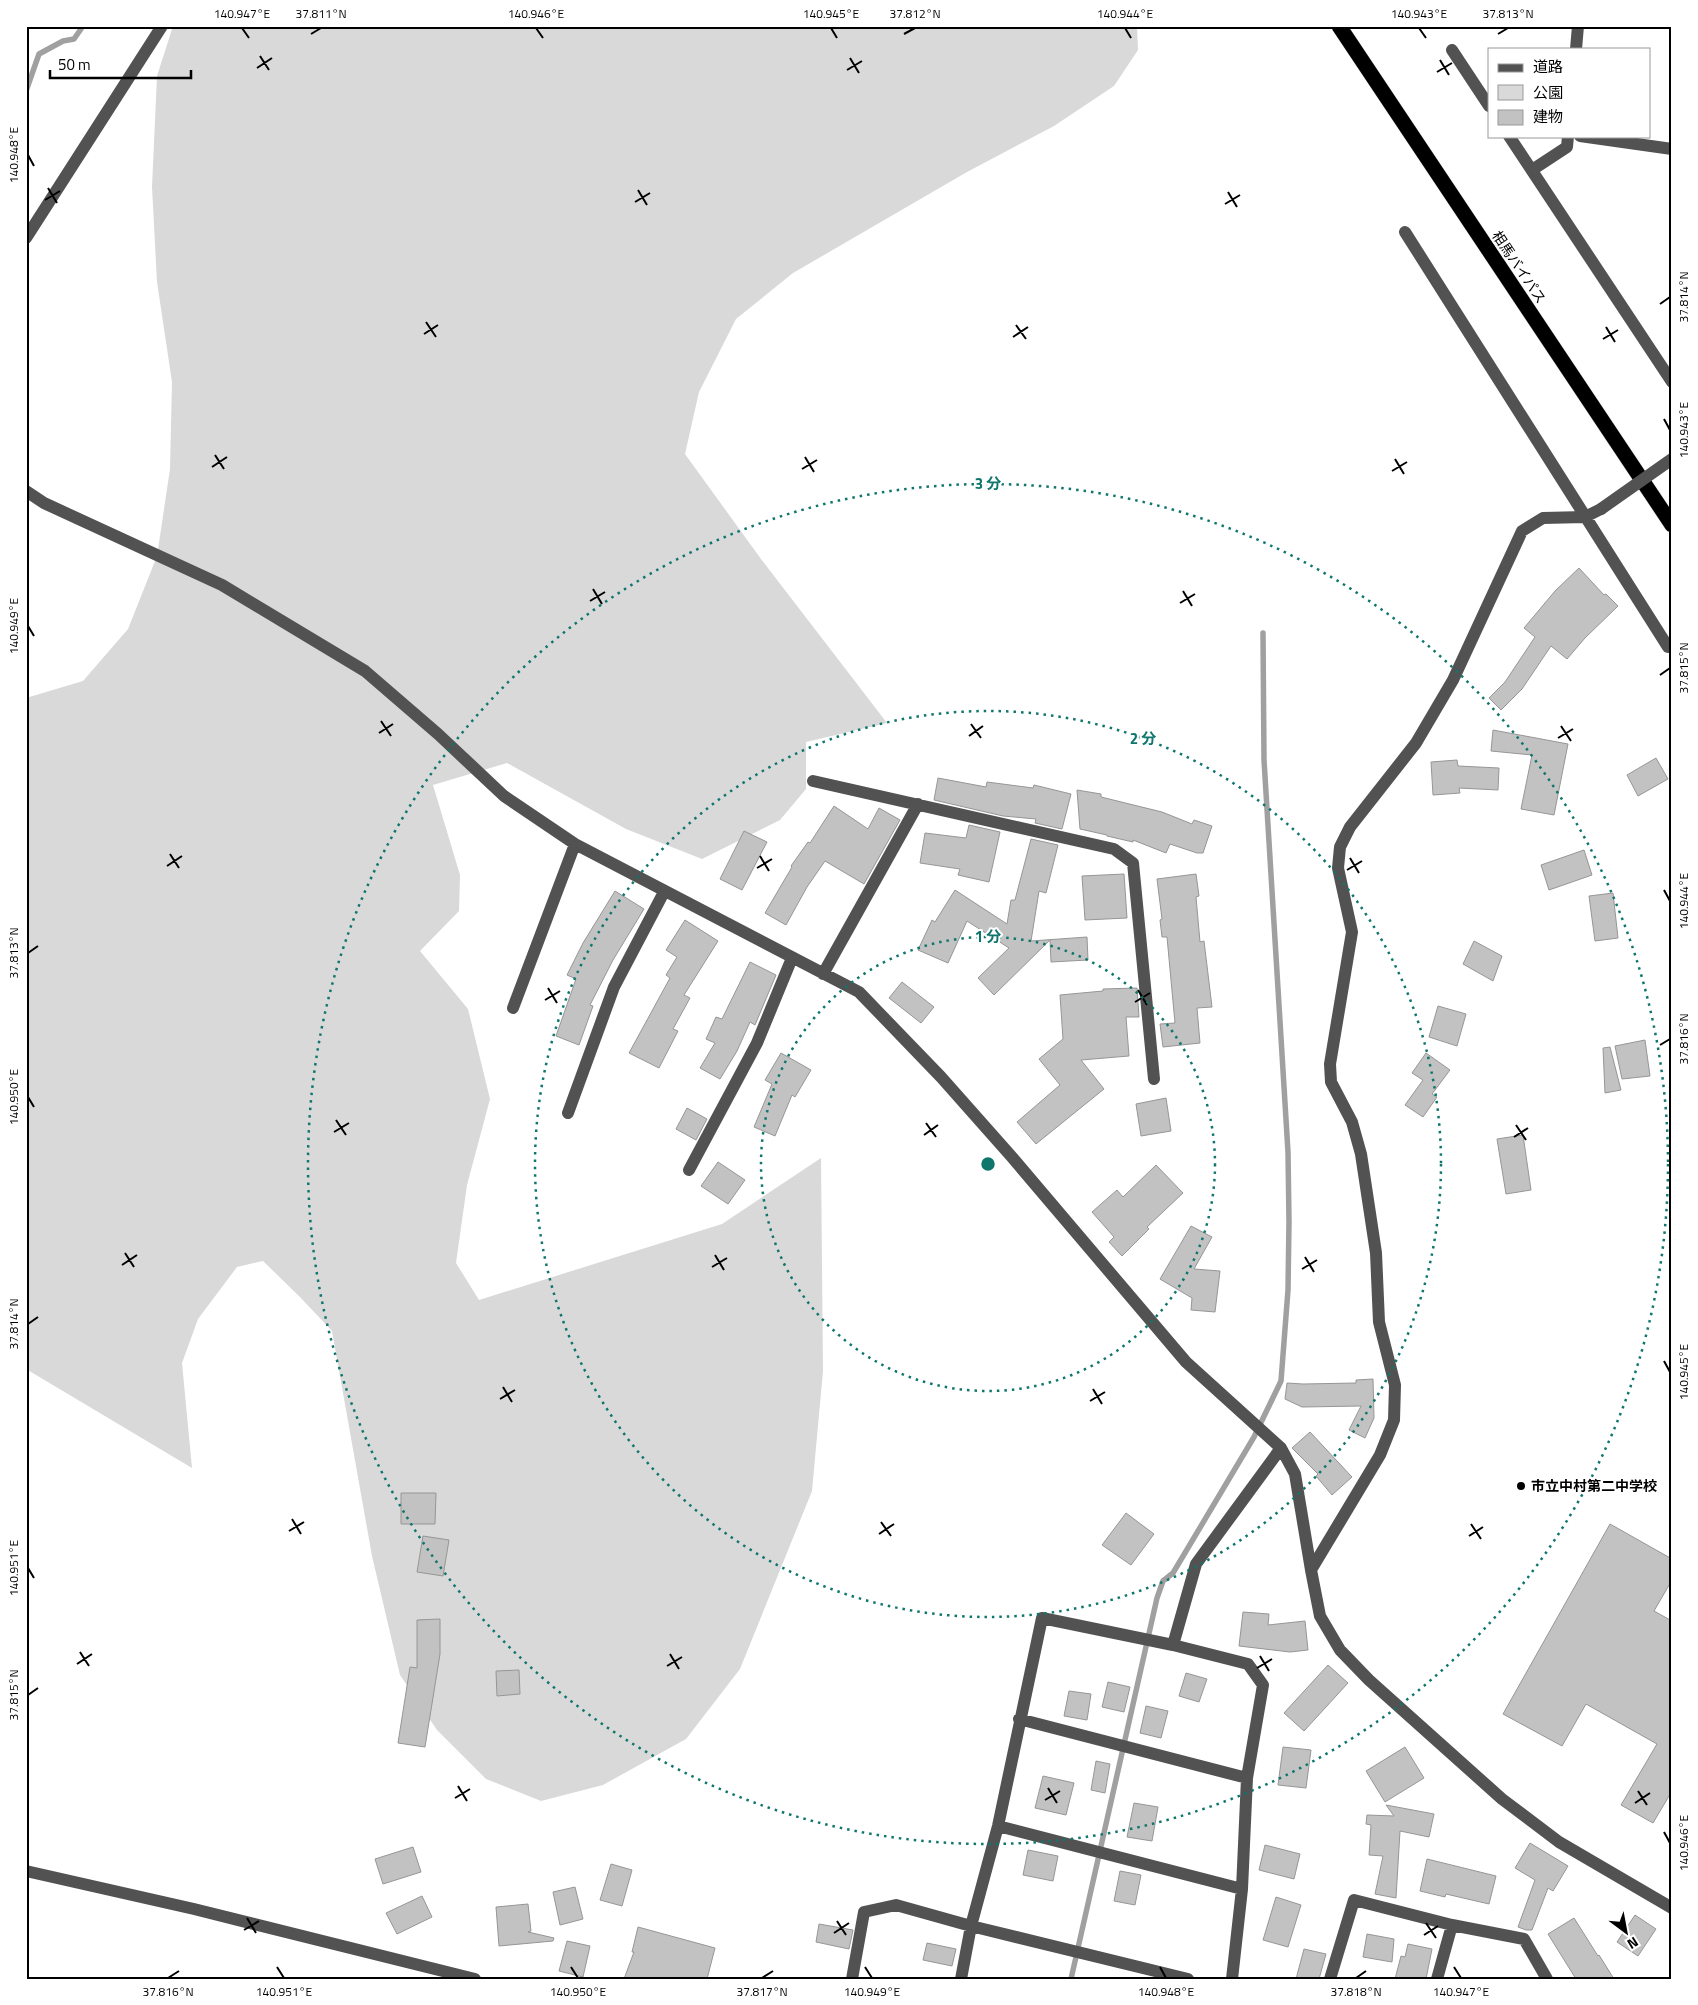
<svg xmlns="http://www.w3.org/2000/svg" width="1698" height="2005" font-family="'Titillium Web','Noto Sans JP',sans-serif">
<rect width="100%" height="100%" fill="#fff"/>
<path fill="#d9d9d9" d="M173 26H1137L1138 50 1114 86 1054 126 967 172 793 273 736 319 699 392 685 454 761 559 887 723 806 742V789L780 820 702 859 626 829 507 763 433 785 460 875 459 911 420 951 468 1009 490 1099 467 1185 456 1263 479 1300 722 1224 821 1158 823 1371 812 1491 740 1669 686 1739 603 1785 541 1801 486 1779 437 1730 400 1675 372 1556 332 1331 300 1297 263 1261 237 1267 198 1319 182 1363 192 1468 26 1369V698L83 681 128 629 157 556 170 469 172 382 157 282 152 187 157 76Z"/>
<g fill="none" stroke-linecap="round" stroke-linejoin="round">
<path stroke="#a0a0a0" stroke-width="5.5" d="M26 91 39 54 63 41 74 39 83 26
M1071 1979 1157 1598 1163 1581 1173 1573 1254 1437 1281 1381 1288 1290 1289 1222 1288 1152 1264 760 1263 633"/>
</g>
<path fill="#c2c2c2" stroke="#969696" d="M1579 568 1604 595 1606 594 1618 606 1585 638 1567 659 1551 646 1522 689 1501 710 1489 698 1505 682 1535 637 1524 628 1555 591Z
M1493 730 1568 744 1554 815 1521 809 1532 755 1491 751Z
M1656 758 1668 779 1638 796 1627 775Z
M1457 760 1458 766 1499 768 1498 790 1459 788 1460 793 1433 795 1431 762Z
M938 778 986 787 987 782 1033 788 1034 785 1071 794 1062 829 1035 823 1036 819 1003 816 934 800Z
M1077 790 1101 794V797L1162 812 1192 824 1194 820 1212 826 1203 853H1197L1170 844 1166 853 1133 840V842L1107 836V835L1080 829Z
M834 806 868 829 879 808 900 820 864 884 825 861 807 887 786 925 765 913 792 867 791 866 808 842 810 843Z
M969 825 1000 832 989 882 958 875 960 869 920 863 925 833 966 838Z
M744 831 767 842 742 890 720 879Z
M1031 839 1058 845 1046 893 1039 891 1031 941 1087 937 1088 960 1051 962 1050 940 994 995 978 978 1009 948 967 921 948 963 918 950 932 920 935 922 955 890 1007 924 1011 900H1015Z
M1584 850 1592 875 1549 890 1541 865Z
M1124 874 1127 918 1085 920 1082 876Z
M1196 874 1199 896 1196 897 1200 942 1204 941 1212 1007 1197 1008 1200 1043 1163 1047 1160 1024 1175 1023 1167 937H1162L1160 920 1162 919 1157 879Z
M615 891 644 909 613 960 590 1005 593 1006 579 1045 556 1036 576 979 567 975 583 943Z
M1613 893 1618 938 1595 941 1589 896Z
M685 920 718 941 684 995 690 998 673 1029 678 1031 659 1068 629 1053 670 978 666 975 677 957 666 950Z
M1474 941 1502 956 1493 981 1463 964Z
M750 962 776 975 755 1025 750 1022 737 1051 720 1079 700 1068 715 1043 706 1039 716 1017 722 1019Z
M902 982 934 1007 921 1023 889 998Z
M1137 988 1139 1017H1126L1129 1056 1081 1060 1104 1089 1036 1144 1017 1122 1060 1085 1039 1059 1063 1039 1060 995 1103 991V989Z
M1438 1006 1466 1014 1457 1046 1429 1037Z
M1645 1040 1650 1076 1622 1079 1615 1046Z
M1610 1047 1621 1090 1605 1093 1603 1048Z
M781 1053 811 1070 795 1097 792 1095 775 1136 754 1127 772 1084 765 1080Z
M1426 1053 1450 1070 1432 1094 1437 1097 1423 1117 1405 1105 1423 1080 1412 1073Z
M1166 1098 1171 1131 1141 1136 1136 1104Z
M687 1108 707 1119 696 1140 676 1129Z
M1523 1135 1531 1190 1506 1194 1497 1139Z
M718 1162 745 1180 728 1204 701 1186Z
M1156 1165 1183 1193 1147 1227 1149 1229 1122 1256 1109 1242 1114 1237 1092 1212 1117 1190 1123 1197Z
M1191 1226 1212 1237 1194 1269 1220 1271 1215 1312 1191 1310 1192 1298 1160 1279Z
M1373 1379 1374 1418 1365 1438 1349 1430 1361 1406 1302 1407 1285 1399 1287 1383 1303 1384 1356 1383V1380Z
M1310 1432 1352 1477 1332 1495 1316 1476 1318 1474 1292 1448Z
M401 1493H436L435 1524H401Z
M1126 1513 1154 1534 1131 1565 1102 1545Z
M1610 1524 1672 1559V1580L1654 1611 1672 1621V1791L1653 1823 1621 1805 1657 1744 1586 1704 1562 1746 1503 1714Z
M423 1536 449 1540 443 1576 417 1572Z
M1243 1612 1269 1614 1268 1625 1305 1621 1308 1650 1290 1652 1239 1646Z
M440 1619V1654L425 1747 398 1743 410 1667 417 1668V1620Z
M1328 1665 1348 1683 1304 1731 1284 1713Z
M519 1670 520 1694 497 1696 496 1671Z
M1186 1673 1207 1679 1199 1702 1179 1696Z
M1108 1682 1130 1687 1124 1712 1102 1707Z
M1069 1691 1091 1694 1087 1720 1064 1716Z
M1146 1706 1168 1711 1161 1738 1140 1733Z
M1283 1747 1311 1750 1306 1788 1278 1785Z
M1405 1747 1424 1778 1385 1802 1366 1771Z
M1096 1761 1110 1764 1105 1793 1091 1790Z
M1043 1776 1074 1783 1066 1815 1035 1808Z
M1134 1803 1158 1807 1152 1841 1127 1837Z
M1386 1805 1434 1814 1429 1837 1400 1831 1396 1898 1375 1894 1383 1856 1369 1855 1371 1825 1366 1824 1367 1815 1394 1816Z
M1530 1843 1568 1866 1553 1891 1548 1888 1532 1930H1526L1518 1927 1535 1880 1515 1868Z
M1265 1845 1300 1854 1294 1879 1259 1870Z
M413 1847 421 1872 383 1884 375 1859Z
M1028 1850 1058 1856 1053 1881 1023 1875Z
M1427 1859 1496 1876 1489 1904 1446 1894 1445 1897 1420 1891Z
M611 1864 632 1870 622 1906 600 1900Z
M1120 1871 1141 1875 1135 1905 1114 1901Z
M575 1887 583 1919 560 1925 553 1892Z
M422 1896 432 1917 397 1934 386 1913Z
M1276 1897 1301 1905 1288 1947 1263 1940Z
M528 1904 531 1931 528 1932 554 1938 553 1941 499 1946 496 1907Z
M1635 1915 1656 1929 1638 1956 1617 1942Z
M1574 1918 1598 1956 1599 1955 1614 1979H1576L1548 1934Z
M819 1924 853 1930 849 1949 816 1942Z
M638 1927 715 1948 707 1979H624L634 1952H632Z
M1367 1934 1394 1939 1392 1962 1363 1957Z
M567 1941 590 1946 583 1977 559 1971Z
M927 1943 956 1949 952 1966 923 1960Z
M1408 1944 1432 1949 1426 1979H1395L1401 1956 1405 1957Z
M1304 1949 1326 1954 1319 1979H1296Z"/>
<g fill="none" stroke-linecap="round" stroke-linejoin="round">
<g stroke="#dbdbdb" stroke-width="16">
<path id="highway" d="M1339 26 1672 525"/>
</g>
<path stroke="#525252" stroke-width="12" d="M1576 49 1578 26
M1452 50 1489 106
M1509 136 1672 382
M1580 136 1672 149
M1532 170 1567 147 1568 136
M1405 232 1668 647
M26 238 162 26
M26 491 44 503 222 585 365 671 438 734 504 796 575 844 859 992 941 1077 1011 1156 1186 1362 1281 1448 1295 1474 1311 1570
M1601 509 1585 517 1543 518 1522 531 1453 680 1416 743 1350 827 1340 847 1338 868 1352 932 1330 1064 1331 1082 1352 1122 1361 1154 1376 1253 1379 1322 1395 1385 1394 1420 1380 1455 1311 1570 1320 1616 1340 1650 1369 1680 1502 1799 1559 1842 1672 1908
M813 781 1114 849 1133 863 1154 1079
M823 974 918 804
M513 1008 575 844
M568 1113 614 987 664 892
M689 1170 757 1043 792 958
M1173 1645 1196 1564 1281 1448
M1019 1719 1247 1778
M998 1826 1242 1889
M26 1871 194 1909 475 1979
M852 1979 864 1912 896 1905 971 1926 1188 1979
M961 1979 971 1926 998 1826 1042 1618 1173 1645 1248 1664 1263 1685 1247 1778 1242 1889 1232 1979
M1330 1979 1354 1900 1452 1925 1524 1939 1547 1979
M1437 1979 1452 1925"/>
<use href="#highway" stroke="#000" stroke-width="15"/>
<path stroke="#525252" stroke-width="12" d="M1601 509 1672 459"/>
</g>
<path fill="none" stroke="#000" stroke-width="2" d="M242 28 249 38M536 28 543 38M831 28 837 38M1125 28 1131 38M1419 28 1426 38M311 34 321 28M904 34 915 28M1498 34 1508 28M260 56 269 70M850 58 859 73M1440 60 1449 75M257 68 272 58M847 70 862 61M1437 72 1452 63M28 155 34 166M48 188 57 203M638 190 647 205M1228 192 1237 207M45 200 60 191M635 202 650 193M1225 204 1240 195M1660 304 1670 297M426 322 436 337M1016 325 1026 339M1606 327 1615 342M424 334 438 325M1013 337 1028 327M1603 339 1618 330M1664 419 1670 430M215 455 224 469M805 457 814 472M1395 459 1404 474M212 467 227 457M802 469 817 460M1392 471 1407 462M593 589 602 604M1183 591 1192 606M590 601 605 592M1180 603 1195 594M28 626 34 636M1660 675 1670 668M381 721 391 736M971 724 981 738M1561 726 1571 741M379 733 393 724M969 736 983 726M1558 738 1573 729M170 854 179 868M760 856 769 871M1350 858 1359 873M167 866 182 856M757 868 772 859M1347 870 1362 861M1664 890 1670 901M28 953 38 946M548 988 557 1003M1138 990 1147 1005M545 1000 560 991M1135 1002 1150 993M1660 1045 1670 1039M28 1097 34 1107M336 1120 346 1135M926 1123 936 1137M1516 1125 1526 1140M334 1132 349 1123M924 1135 938 1125M1514 1137 1528 1128M125 1253 134 1267M715 1255 724 1270M1305 1257 1314 1272M122 1265 137 1255M712 1267 727 1258M1302 1269 1317 1260M28 1324 38 1317M1664 1361 1670 1372M503 1387 512 1402M1093 1389 1102 1404M500 1399 515 1390M1090 1401 1105 1392M292 1519 301 1534M881 1522 891 1536M1471 1524 1481 1539M289 1531 304 1522M879 1534 894 1524M1469 1536 1483 1527M28 1568 34 1578M80 1652 89 1666M670 1654 679 1669M1260 1656 1269 1671M77 1664 92 1654M667 1666 682 1657M1257 1668 1272 1659M28 1695 38 1688M458 1786 467 1801M1048 1788 1057 1803M1638 1791 1647 1805M455 1798 470 1789M1045 1800 1060 1791M1635 1803 1650 1793M1664 1832 1670 1843M247 1918 256 1933M837 1921 846 1935M1426 1923 1436 1938M244 1930 259 1921M834 1933 849 1923M1424 1935 1438 1926M277 1967 284 1978M571 1967 578 1978M865 1967 872 1978M1160 1967 1166 1978M1454 1967 1461 1978M168 1978 179 1971M762 1978 773 1971M1356 1978 1366 1971"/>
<g fill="none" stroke="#0f766e" stroke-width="2.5" stroke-dasharray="2.5 5">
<circle cx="988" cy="1164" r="227"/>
<circle cx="988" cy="1164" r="453"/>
<circle cx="988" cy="1164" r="680"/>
</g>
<circle fill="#000" stroke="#fff" stroke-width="2" cx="1521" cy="1486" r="5"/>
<g text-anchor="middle" stroke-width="4" stroke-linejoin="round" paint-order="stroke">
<g font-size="14" fill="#000" stroke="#fff">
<text transform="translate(1519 267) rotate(56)" y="5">相馬バイパス</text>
</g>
<g font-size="14" font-weight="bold" fill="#000" stroke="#fff" text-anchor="start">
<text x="1531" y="1491">市立中村第二中学校</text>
</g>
</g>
<circle cx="988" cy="1164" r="8" fill="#0f766e" stroke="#fff" stroke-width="2.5"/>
<g font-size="15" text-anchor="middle" font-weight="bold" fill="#0f766e" stroke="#fff" stroke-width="4" stroke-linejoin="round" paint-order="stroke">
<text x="988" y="489">3 分</text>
<text x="1143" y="744">2 分</text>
<text x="988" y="942">1 分</text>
</g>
<rect width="1698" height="2005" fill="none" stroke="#ffffff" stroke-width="55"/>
<rect x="1488" y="48" width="162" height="90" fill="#ffffff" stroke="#999999"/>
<rect x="1498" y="64" width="25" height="8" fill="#525252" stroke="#999999"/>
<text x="1533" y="72" font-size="15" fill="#000000">道路</text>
<rect x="1498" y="85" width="25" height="15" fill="#d9d9d9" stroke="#999999"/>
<text x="1533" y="98" font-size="15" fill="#000000">公園</text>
<rect x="1498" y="110" width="25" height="15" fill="#c2c2c2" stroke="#999999"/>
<text x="1533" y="122" font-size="15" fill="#000000">建物</text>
<g transform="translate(1626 1932) rotate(148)" stroke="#ffffff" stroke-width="4" paint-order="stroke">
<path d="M0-4L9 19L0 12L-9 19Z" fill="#000000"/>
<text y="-8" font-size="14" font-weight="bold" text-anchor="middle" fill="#000000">N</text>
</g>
<path d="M50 70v8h141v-8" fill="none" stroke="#000000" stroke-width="2.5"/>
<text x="58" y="70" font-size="15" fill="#000000" stroke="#ffffff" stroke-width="4" paint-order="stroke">50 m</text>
<rect x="28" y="28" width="1642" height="1950" fill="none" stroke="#000" stroke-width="2"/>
<g font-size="12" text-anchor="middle" fill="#000">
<text x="242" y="18">140.947°E</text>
<text x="321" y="18">37.811°N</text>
<text x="536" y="18">140.946°E</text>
<text x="831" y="18">140.945°E</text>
<text x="915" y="18">37.812°N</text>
<text x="1125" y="18">140.944°E</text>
<text x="1419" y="18">140.943°E</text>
<text x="1508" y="18">37.813°N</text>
<text transform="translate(14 155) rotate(-90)" y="4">140.948°E</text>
<text transform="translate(1684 297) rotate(-90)" y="4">37.814°N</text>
<text transform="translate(1684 430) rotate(-90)" y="4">140.943°E</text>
<text transform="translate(14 626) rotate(-90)" y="4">140.949°E</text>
<text transform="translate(1684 668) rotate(-90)" y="4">37.815°N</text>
<text transform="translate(1684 901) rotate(-90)" y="4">140.944°E</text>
<text transform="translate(14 953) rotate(-90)" y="4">37.813°N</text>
<text transform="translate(1684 1039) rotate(-90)" y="4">37.816°N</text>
<text transform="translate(14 1097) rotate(-90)" y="4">140.950°E</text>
<text transform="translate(14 1324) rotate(-90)" y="4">37.814°N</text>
<text transform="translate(1684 1372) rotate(-90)" y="4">140.945°E</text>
<text transform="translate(14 1568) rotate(-90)" y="4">140.951°E</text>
<text transform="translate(14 1695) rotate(-90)" y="4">37.815°N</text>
<text transform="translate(1684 1843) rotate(-90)" y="4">140.946°E</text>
<text x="168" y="1996">37.816°N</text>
<text x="284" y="1996">140.951°E</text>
<text x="578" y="1996">140.950°E</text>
<text x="762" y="1996">37.817°N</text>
<text x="872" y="1996">140.949°E</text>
<text x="1166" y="1996">140.948°E</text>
<text x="1356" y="1996">37.818°N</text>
<text x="1461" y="1996">140.947°E</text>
</g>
</svg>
